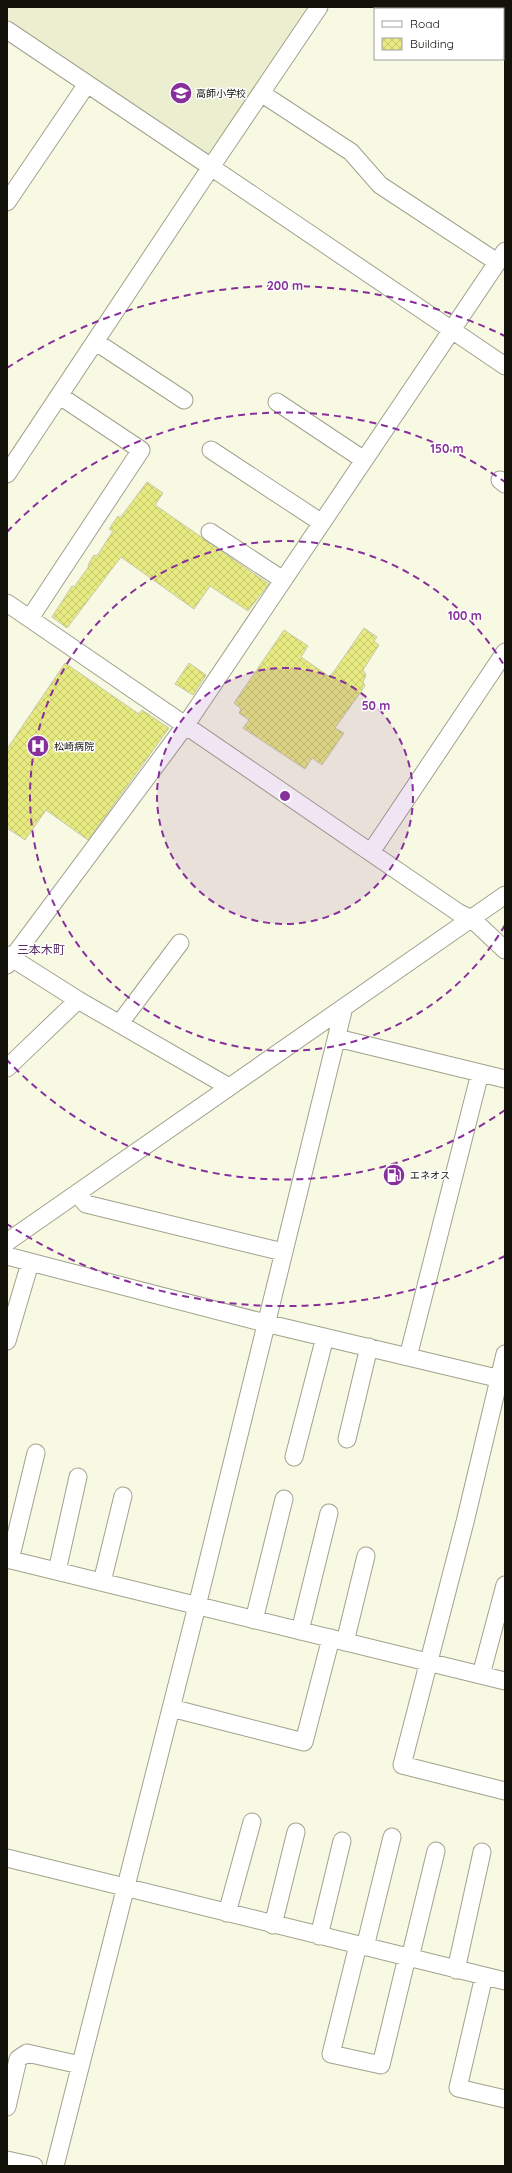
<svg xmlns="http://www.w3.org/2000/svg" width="512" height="2173" font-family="Quicksand,'Noto Sans JP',sans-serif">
<defs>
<pattern id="building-cross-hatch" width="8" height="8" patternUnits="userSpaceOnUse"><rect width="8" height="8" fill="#e7ea80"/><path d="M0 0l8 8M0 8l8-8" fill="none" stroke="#c5c86d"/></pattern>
</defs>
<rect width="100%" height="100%" fill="#f8f9e3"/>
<path fill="#eceed0" d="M7 7H311L210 157 7 23Z"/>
<path fill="url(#building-cross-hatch)" stroke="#c7c9b3" d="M147 482 163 493 155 505 269 584 248 611 210 586 194 609 121 557 67 628 52 617 72 586 74 587 89 566 88 565 94 555 97 556 113 531 109 529 118 516 120 518Z
M364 628 377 637 374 641 379 645 363 670 366 675 363 682 365 686 335 728 344 733 322 765 312 758 305 769 243 728 249 720 239 713 241 709 234 703 284 630 308 646 301 657 330 677Z
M65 663 139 714 142 710 169 728 88 840 46 810 25 840 7 828V749Z
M189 663 206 675 193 695 175 684Z"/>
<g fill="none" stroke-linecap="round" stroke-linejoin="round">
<g stroke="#a1a28d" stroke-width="19">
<path id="minor" d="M7 30 211 167 319 7
M261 93 351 152 380 185 497 262
M7 202 87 84
M96 342 184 400
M277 402 364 460
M211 450 322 523
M7 474 211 167 505 366
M500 480 505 484
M210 532 283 580
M7 603 459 913 472 919 505 950
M30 618 141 450 60 396
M371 852 505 652
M7 955 78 1000 229 1087
M7 965 185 726 505 251
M120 1023 180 943
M337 1038 505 1079
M7 1068 78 1000
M77 1193 86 1204 283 1252
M7 1242 505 895
M7 1256 265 1323 505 1380
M7 1341 30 1263
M505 1354 465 1522 402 1765 505 1791
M408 1357 480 1073
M347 1439 369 1347
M294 1457 325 1337
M7 1559 505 1681
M10 1560 36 1453
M57 1571 78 1477
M102 1582 123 1496
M254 1620 284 1499
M300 1631 329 1513
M345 1642 366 1556
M481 1675 505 1585
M171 1708 304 1742 331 1638
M7 1858 505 1981
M227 1913 252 1822
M273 1925 296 1832
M319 1936 342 1841
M358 1945 331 2054 381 2065 407 1957
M365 1947 392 1837
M410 1958 436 1851
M456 1970 482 1852
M484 1976 458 2088 505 2099
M7 2107 18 2059 27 2053 80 2065
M7 2160 34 2166
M55 2166 197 1606 344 1007"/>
</g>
<use href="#minor" stroke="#fff" stroke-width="17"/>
</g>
<circle cx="285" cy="796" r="128" fill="#872f9b" fill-opacity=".12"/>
<g fill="none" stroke="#872f9b" stroke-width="2" stroke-dasharray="7 5">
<circle cx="285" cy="796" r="128"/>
<path d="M505 925A255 255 0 1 1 505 667"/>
<path d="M505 1110A383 383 0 0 1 7 1060M7 532A383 383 0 0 1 505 482"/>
<path d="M505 1256A510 510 0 0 1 7 1224M7 368A510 510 0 0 1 505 336"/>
</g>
<defs>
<g id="school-disc" transform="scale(1.15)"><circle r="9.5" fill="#872f9b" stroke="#fff"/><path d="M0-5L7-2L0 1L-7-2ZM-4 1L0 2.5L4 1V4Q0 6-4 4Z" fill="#fff"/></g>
<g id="hospital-disc" transform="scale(1.15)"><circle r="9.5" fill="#872f9b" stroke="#fff"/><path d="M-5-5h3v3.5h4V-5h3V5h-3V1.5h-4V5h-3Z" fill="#fff"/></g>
<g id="fuel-disc" transform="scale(1.15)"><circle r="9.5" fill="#872f9b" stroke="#fff"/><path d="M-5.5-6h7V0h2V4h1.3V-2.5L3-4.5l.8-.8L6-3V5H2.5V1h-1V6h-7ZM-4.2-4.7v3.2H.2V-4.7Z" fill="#fff"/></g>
</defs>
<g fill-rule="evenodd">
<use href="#school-disc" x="181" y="93"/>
<use href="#hospital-disc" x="38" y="746"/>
<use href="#fuel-disc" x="394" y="1175"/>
</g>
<g text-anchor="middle" stroke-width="3" stroke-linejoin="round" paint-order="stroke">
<g font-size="10" fill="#12120b" stroke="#fff" text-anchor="start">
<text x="196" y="97">高師小学校</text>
<text x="54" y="750">松崎病院</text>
<text x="410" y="1179">エネオス</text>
</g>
<g font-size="12" fill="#5a2f65" stroke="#fff">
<text x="41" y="954">三本木町</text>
</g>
</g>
<circle cx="285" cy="796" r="6" fill="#872f9b" stroke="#fff" stroke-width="2"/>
<g font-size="12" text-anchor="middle" font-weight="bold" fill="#872f9b" stroke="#fff" stroke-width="3" stroke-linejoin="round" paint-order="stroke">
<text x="285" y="290">200 m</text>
<text x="447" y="453">150 m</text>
<text x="465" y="620">100 m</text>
<text x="376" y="710">50 m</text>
</g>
<rect width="512" height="2173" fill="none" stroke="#12120b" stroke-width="16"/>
<rect x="374" y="8" width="130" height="52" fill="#ffffff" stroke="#a0a09d"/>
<rect x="382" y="21" width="20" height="6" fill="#ffffff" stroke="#a0a09d"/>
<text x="410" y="28" font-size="12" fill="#12120b">Road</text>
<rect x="382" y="38" width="20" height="12" fill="url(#building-cross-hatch)" stroke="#a0a09d"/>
<text x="410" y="48" font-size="12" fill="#12120b">Building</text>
</svg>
